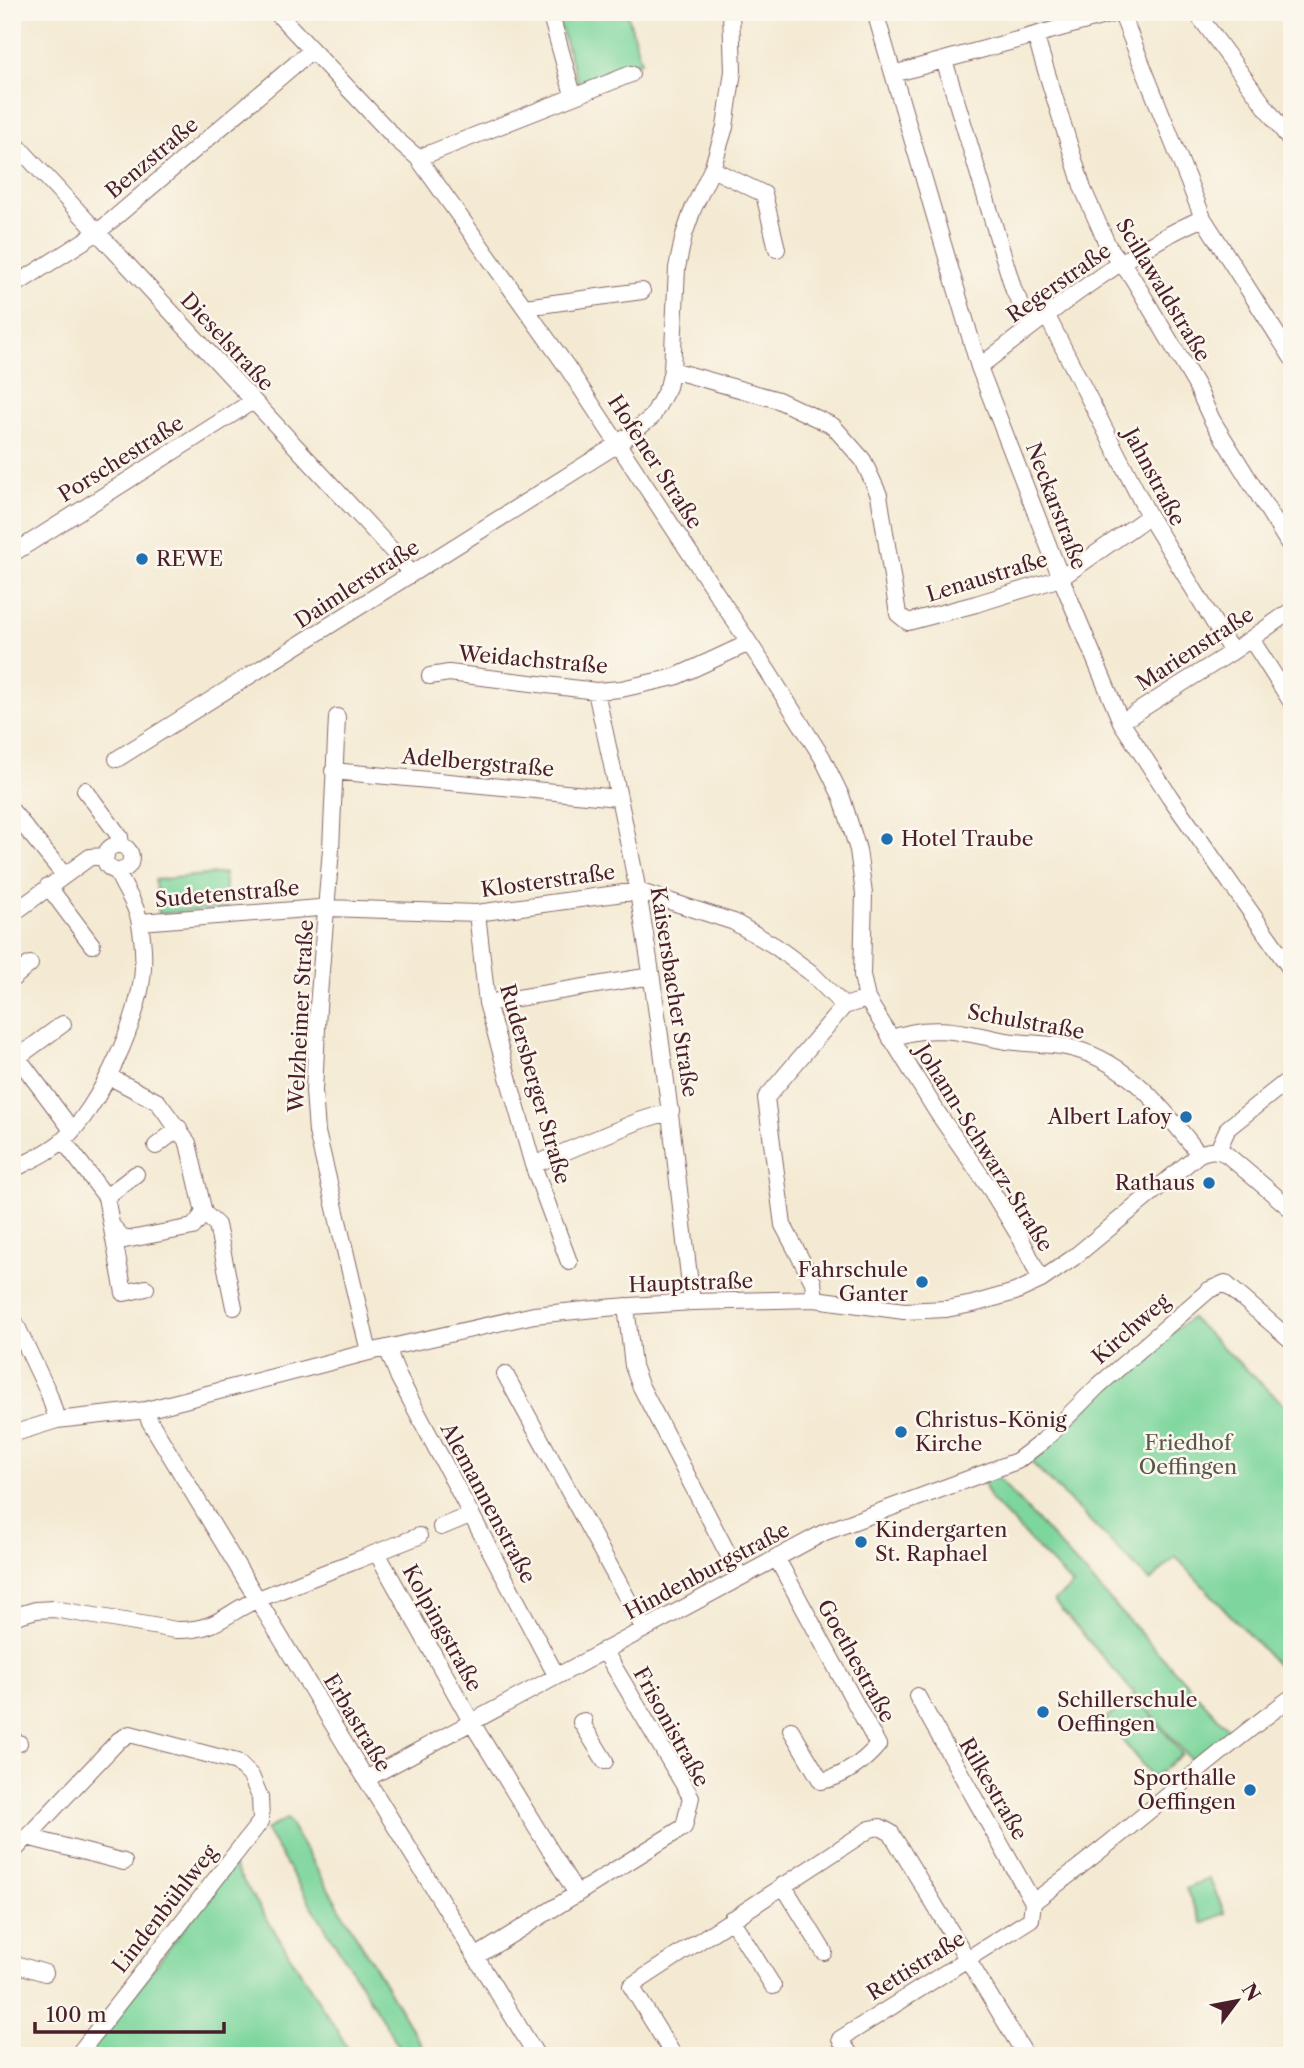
<svg xmlns="http://www.w3.org/2000/svg" width="1304" height="2068" font-family="'Libre Caslon Text',serif">
<rect width="100%" height="100%" fill="#fbf7ec"/>
<filter id="ink" filterUnits="userSpaceOnUse"><feTurbulence type="fractalNoise" baseFrequency=".0143" numOctaves="2"/><feDisplacementMap in="SourceGraphic" scale="14" xChannelSelector="R" yChannelSelector="G"/><feConvolveMatrix kernelMatrix="1 2 1 2 8 2 1 2 1" color-interpolation-filters="sRGB"/></filter>
<filter id="wash" filterUnits="userSpaceOnUse"><feTurbulence type="fractalNoise" baseFrequency=".00686" numOctaves="4" result="noise"/><feDisplacementMap in="SourceGraphic" scale="28" xChannelSelector="R" yChannelSelector="G"/><feGaussianBlur stdDeviation="1.57" result="paint"/><feColorMatrix in="noise" values="0 0 0 0 0 0 0 0 0 0 0 0 0 0 0 0 0 1.4 0 .05"/><feComposite in="paint" operator="in"/></filter>
<g filter="url(#wash)">
<rect width="100%" height="100%" fill="#f4ead3"/>
<path fill="#7dd69c" stroke="#647a64" stroke-width="2" d="M556 12H627L641 62 579 87Z
M224 873 227 908 159 914 155 880Z
M1191 1318 1292 1412 1291 1680 1176 1557 1150 1581 1031 1462 1139 1358Z
M996 1476 1231 1732 1193 1762 1143 1705 1182 1754 1153 1778 1105 1719 1135 1694 1054 1601 1073 1585 991 1500 983 1481Z
M287 1819 427 2055 425 2056H405L265 1830Z
M233 1865 353 2056H86Z
M1209 1878 1225 1913 1202 1923 1186 1889Z"/>
</g>
<g filter="url(#ink)">
<g fill="none" stroke-linecap="round" stroke-linejoin="round">
<g stroke="#866666" stroke-width="18">
<path id="minor" d="M276 12 396 139 418 158 567 367 767 670 822 757 842 798 858 850 864 894 862 975 867 999 937 1112 993 1193 1021 1239 1041 1280
M550 12 573 95
M875 12 979 367 1061 578 1121 722 1170 797 1292 971
M1121 12 1203 218 1292 358
M1196 12 1292 143
M1035 35 1083 189 1108 246 1132 277 1196 385 1212 420 1292 549
M944 60 1014 291 1032 326
M893 74 1119 12
M12 140 399 558 410 573
M418 158 631 74
M712 169 764 194 777 249
M12 287 98 232 312 50
M525 307 642 291
M1047 316 1149 516 1232 652
M979 367C1048 314 1123 253 1203 218
M672 370 778 400 833 426 863 460 879 495 898 614 908 622 976 604 1061 578 1149 516
M12 554 253 401
M1251 639 1292 703
M430 676 449 673 596 691 621 689 675 677 749 643
M596 691C610 758 626 825 638 893 662 1029 676 1166 692 1302
M337 717 331 849 318 1007 314 1091 317 1132 369 1352
M1121 722 1232 652 1292 610
M117 759 618 444 652 417 668 387 672 370 677 268 684 235 693 209 712 169 725 127 733 71 731 12
M333 771 618 798
M85 790 120 837 121 845
M12 811 64 875
M105 858a13 13 0 1 1 26 0a13 13 0 1 1-26 0Z
M48 886 92 945
M12 908 19 909 90 857 106 856
M327 908 477 913 638 891 734 922 775 946 810 972 844 1006 867 999
M477 913 487 1003 533 1165 569 1262
M140 922 319 908
M12 979 30 964
M487 1003 651 976
M891 1039C927 1023 963 1032 1001 1040 1025 1045 1050 1042 1075 1049 1130 1064 1165 1111 1199 1154
M12 1050 72 1130
M18 1057 63 1024
M108 1076 158 1102 188 1143 204 1213 217 1225 234 1307
M63 1140 106 1197 124 1293 146 1288
M156 1146 179 1128
M1218 1150 1228 1128 1292 1077
M533 1165 639 1121 671 1111
M12 1170C29 1161 49 1153 63 1140 99 1109 142 1015 143 967 144 952 142 934 139 919 135 901 123 888 117 871
M106 1197 136 1174
M112 1226 125 1240 193 1227 204 1213
M815 1299 813 1282 783 1225 766 1098 844 1006
M626 1306 633 1366 640 1385 740 1577
M12 1316 49 1394 57 1420
M387 1348 399 1378 556 1675
M505 1374 644 1629
M146 1410 149 1420 366 1779 537 2056
M12 1434 57 1420 146 1410 369 1352 534 1315 616 1307 692 1302 815 1299 904 1311 946 1309 973 1304 1015 1292 1041 1280 1073 1258 1199 1154C1210 1150 1216 1149 1226 1154L1292 1210
M441 1527 470 1515
M377 1553 472 1723 577 1894
M776 1557 878 1745C864 1762 843 1777 821 1781L791 1730
M12 1617 36 1610 54 1609 176 1630C219 1631 225 1612 261 1598 313 1577 366 1557 419 1536
M917 1696 1033 1902
M584 1721 581 1722 605 1761
M12 1741 19 1743
M366 1779 825 1532 1017 1461 1043 1441 1098 1386 1209 1290 1225 1283 1292 1341
M27 1837 124 1862
M12 1853 119 1740 130 1734 237 1762 251 1776 260 1797 261 1821 77 2056
M783 1885 824 1952
M731 1919 773 1986
M477 1956 684 1827 691 1797 604 1650
M12 1963 45 1973
M674 2056 631 1986 870 1829 880 1827 891 1833 1026 2056
M851 2056 840 2039 1031 1919 1033 1902C1123 1837 1203 1762 1292 1697"/>
</g>
<use href="#minor" stroke="#fff" stroke-width="16"/>
</g>
</g>
<g fill="#1f6fb2" stroke="#fbf7ec" stroke-width="2.5">
<circle cx="142" cy="559" r="7"/>
<circle cx="887" cy="839" r="7"/>
<circle cx="1186" cy="1117" r="7"/>
<circle cx="1209" cy="1183" r="7"/>
<circle cx="922" cy="1282" r="7"/>
<circle cx="901" cy="1432" r="7"/>
<circle cx="861" cy="1542" r="7"/>
<circle cx="1043" cy="1712" r="7"/>
<circle cx="1250" cy="1790" r="7"/>
</g>
<g text-anchor="middle" stroke-width="5" stroke-linejoin="round" paint-order="stroke">
<g font-size="21" fill="#4a1f2b" stroke="#fbf7ec">
<text transform="translate(152 158) rotate(-40)" y="7">Benzstraße</text>
<text transform="translate(1059 283) rotate(-35)" y="7">Regerstraße</text>
<text transform="translate(1163 290) rotate(59)" y="7">Scillawaldstraße</text>
<text transform="translate(227 342) rotate(47)" y="7">Dieselstraße</text>
<text transform="translate(121 459) rotate(-32)" y="7">Porschestraße</text>
<text transform="translate(655 462) rotate(57)" y="7">Hofener Straße</text>
<text transform="translate(1154 477) rotate(62)" y="7">Jahnstraße</text>
<text transform="translate(1056 506) rotate(69)" y="7">Neckarstraße</text>
<text transform="translate(987 577) rotate(-17)" y="7">Lenaustraße</text>
<text transform="translate(357 584) rotate(-33)" y="7">Daimlerstraße</text>
<text transform="translate(1195 649) rotate(-33)" y="7">Marienstraße</text>
<text transform="translate(533 660) rotate(5)" y="7">Weidachstraße</text>
<text transform="translate(478 763) rotate(5)" y="7">Adelbergstraße</text>
<text transform="translate(548 881) rotate(-8)" y="7">Klosterstraße</text>
<text transform="translate(227 894) rotate(-5)" y="7">Sudetenstraße</text>
<text transform="translate(674 992) rotate(81)" y="7">Kaisersbacher Straße</text>
<text transform="translate(301 1016) rotate(-87)" y="7">Welzheimer Straße</text>
<text transform="translate(1026 1022) rotate(10)" y="7">Schulstraße</text>
<text transform="translate(535 1084) rotate(74)" y="7">Rudersberger Straße</text>
<text transform="translate(984 1148) rotate(58)" y="7">Johann-Schwarz-Straße</text>
<text transform="translate(691 1283) rotate(-2)" y="7">Hauptstraße</text>
<text transform="translate(1131 1329) rotate(-41)" y="7">Kirchweg</text>
<text transform="translate(488 1503) rotate(62)" y="7">Alemannenstraße</text>
<text transform="translate(707 1571) rotate(-28)" y="7">Hindenburgstraße</text>
<text transform="translate(442 1628) rotate(61)" y="7">Kolpingstraße</text>
<text transform="translate(856 1661) rotate(61)" y="7">Goethestraße</text>
<text transform="translate(357 1723) rotate(59)" y="7">Erbastraße</text>
<text transform="translate(671 1727) rotate(61)" y="7">Frisonistraße</text>
<text transform="translate(993 1789) rotate(60)" y="7">Rilkestraße</text>
<text transform="translate(165 1909) rotate(-52)" y="7">Lindenbühlweg</text>
<text transform="translate(916 1966) rotate(-32)" y="7">Rettistraße</text>
</g>
<g font-size="21" fill="#4a1f2b" stroke="#fbf7ec" text-anchor="start">
<text x="156" y="566">REWE</text>
<text x="901" y="846">Hotel Traube</text>
<text x="1172" y="1124" text-anchor="end">Albert Lafoy</text>
<text x="1195" y="1190" text-anchor="end">Rathaus</text>
<text x="908" y="1277" text-anchor="end">Fahrschule<tspan x="908" dy="24">Ganter</tspan></text>
<text x="915" y="1427">Christus-König<tspan x="915" dy="24">Kirche</tspan></text>
<text x="875" y="1537">Kindergarten<tspan x="875" dy="24">St. Raphael</tspan></text>
<text x="1057" y="1707">Schillerschule<tspan x="1057" dy="24">Oeffingen</tspan></text>
<text x="1236" y="1785" text-anchor="end">Sporthalle<tspan x="1236" dy="24">Oeffingen</tspan></text>
</g>
<g font-size="21" fill="#59564d" stroke="#fbf7ec">
<text x="1188" y="1450">Friedhof<tspan x="1188" dy="24">Oeffingen</tspan></text>
</g>
</g>
<rect width="1304" height="2068" fill="none" stroke="#fbf7ec" stroke-width="42"/>
<g transform="translate(1237 2001) rotate(58)" stroke="#fbf7ec" stroke-width="5" paint-order="stroke">
<path d="M0-5L12 26L0 18L-12 26Z" fill="#4a1f2b"/>
<text y="-10" font-size="19" font-weight="bold" text-anchor="middle" fill="#4a1f2b">N</text>
</g>
<path d="M35 2022v10h189v-10" fill="none" stroke="#4a1f2b" stroke-width="3.5"/>
<text x="46" y="2022" font-size="21" fill="#4a1f2b" stroke="#fbf7ec" stroke-width="5" paint-order="stroke">100 m</text>
</svg>
